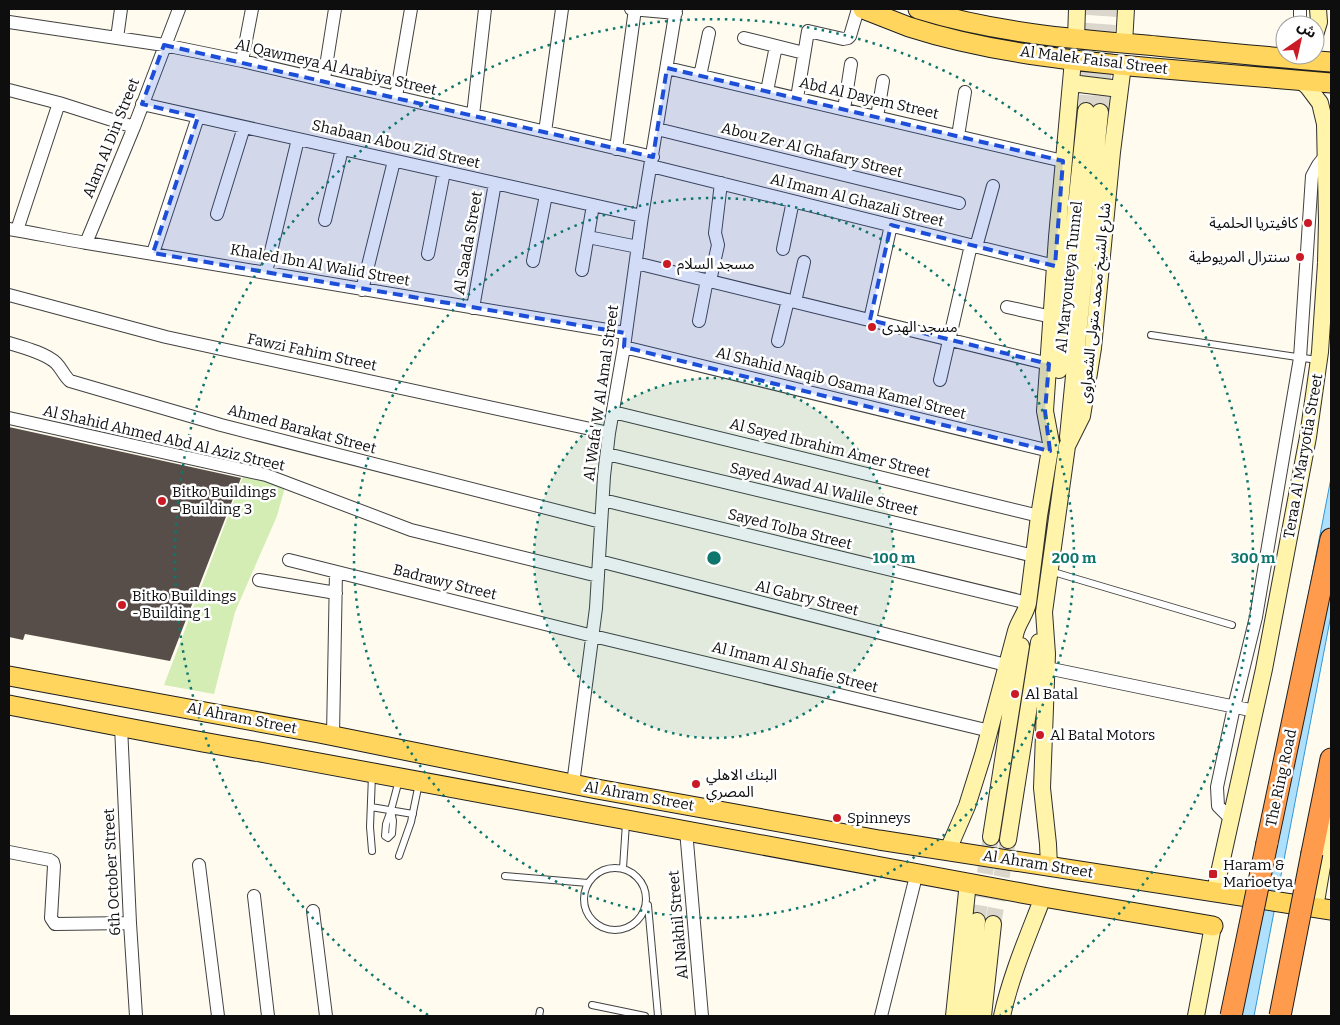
<svg xmlns="http://www.w3.org/2000/svg" width="1340" height="1025" font-family="Bitter,'Noto Sans Arabic',serif">
<rect width="100%" height="100%" fill="#fffbee"/>
<path fill="#d3edb4" d="M244 474 285 487 277 516 235 612 214 694 164 685Z"/>
<path fill="#aee0fb" stroke="#2f98d9" d="M1331 478V615L1254 1016H1227Z"/>
<path fill="#574e49" d="M9 427 241 478 170 661 25 634 23 640 9 637Z"/>
<g fill="none" stroke-linecap="round" stroke-linejoin="round">
<path stroke="#dbd7cc" stroke-width="16" stroke-dasharray="16 8" stroke-linecap="butt" d="M1086 111 1094 9
M1100 112 1109 9
M977 921 991 837
M993 924 1008 840"/>
<g stroke="#414141" stroke-width="8">
<path id="lane" d="M1151 335 1317 360
M1050 571 1232 625
M371 807 413 814
M391 810 393 821 392 834 388 838 385 836 386 824Z
M391 810 399 780
M372 851 370 827 372 775
M399 856 411 822 419 783
M584 899a31 31 0 1 1 62 0a31 31 0 1 1-62 0Z
M623 868 626 823
M505 876 588 883
M648 905 658 1016
M592 1005 645 1016
M539 1016 540 1011"/>
</g>
<g stroke="#414141" stroke-width="14">
<path id="street" d="M631 9 676 13
M1300 9V25
M9 22 164 45 242 61 653 157
M117 38 121 9
M744 38 804 53
M242 61 252 9
M667 68 1063 161
M700 76 709 33
M324 79 335 9
M9 90 59 103 134 127
M767 91 776 46
M396 97 411 9
M797 98 808 31 843 39 848 38 850 36 858 9
M142 104 642 216
M844 109 851 64
M473 115 485 9
M877 117 883 81
M657 129 959 203
M545 132 562 9
M958 136 965 92
M616 149 635 9
M651 166 1055 266
M217 214 244 127
M325 220 342 149
M9 229C35 233 61 239 87 243 266 272 445 304 625 333
M17 230 59 103
M588 237 638 247
M86 243 134 127 179 9
M976 247 993 186
M783 249 793 201
M153 253 198 117
M428 254 444 172
M533 261 546 195
M636 263 1049 364
M582 270 593 205
M266 272 298 139
M710 281 718 245 715 233 721 183
M362 290 394 161
M9 295 166 337 609 433
M795 302 804 262
M1007 307 1052 317
M473 308 495 183
M870 320 891 225
M699 321 707 280
M778 341 788 300
M9 343C22 347 46 353 56 363 62 369 64 376 70 381L221 425 601 522
M624 347 1050 451
M940 380 971 245
M613 412 1039 516
M9 418 266 475 411 530 598 576
M607 454 1034 556
M603 500 1028 603
M289 560 593 636 990 731
M599 561 1006 665
M259 580 336 593
M1047 668 1255 711
M121 726 130 923 136 1016
M333 735 336 572
M573 784 596 608 604 476 609 433 624 347 642 216 676 9
M1231 819 1218 806 1217 787 1234 707 1256 617 1300 358 1312 176 1318 165 1326 155
M686 830 702 1016
M9 852 50 860 53 862 54 866 51 918 55 924 130 923
M199 865 218 1016
M254 896 268 1016
M313 911 326 1016
M881 1016 917 872"/>
</g>
<g stroke="#303030" stroke-width="18">
<path id="secondary" d="M1315 35 1319 22 1318 9
M1076 39 1077 9
M1124 43 1126 9
M1071 83 1120 89
M1059 370 1086 111
M1068 437 1100 112
M991 837 1021 646
M1008 840 1039 642
M948 850 967 806 983 755 1016 631C1019 621 1026 613 1028 603L1039 516 1051 443 1045 411 1057 237 1073 60
M1049 866 1048 844 1042 788 1047 654 1044 612 1067 446 1082 416 1093 348 1112 152 1123 65
M1215 891 1264 669 1308 437 1320 352 1326 263 1327 221 1325 124 1320 103 1308 87 1301 81
M1315 908 1331 813
M954 1016 968 882
M969 1016 977 921
M983 1016 993 924
M1002 1016C1011 975 1028 936 1043 897
M1196 1016 1213 926"/>
</g>
<g stroke="#1f1f1f" stroke-width="21">
<path id="primary" d="M863 9C878 15 894 21 909 27 987 52 1071 61 1153 68 1212 73 1272 78 1331 83
M918 9C992 32 1070 39 1146 45 1208 51 1269 57 1331 62
M9 676 319 733 597 789 879 840 1331 910
M9 705C93 721 176 738 260 752L1043 897 1213 926"/>
</g>
<g stroke="#1f1f1f" stroke-width="23">
<path id="highway" d="M1267 843 1331 539
M1312 853 1331 759"/>
</g>
<use href="#lane" stroke="#fff" stroke-width="6"/>
<use href="#street" stroke="#fff" stroke-width="12"/>
<use href="#secondary" stroke="#fff4a9" stroke-width="16"/>
<use href="#primary" stroke="#ffd55e" stroke-width="19"/>
<use href="#highway" stroke="#ff9b4c" stroke-width="21"/>
<g stroke="#1f1f1f" stroke-width="23" stroke-linecap="butt">
<path id="highway-bridge" d="M1231 1016 1267 843
M1280 1016 1312 853"/>
</g>
<use href="#highway-bridge" stroke="#ff9b4c" stroke-width="21"/>
</g>
<path fill="#1d4ed8" fill-opacity="0.2" stroke="#1d4ed8" stroke-width="4" stroke-dasharray="10 6" stroke-linejoin="round" d="M164 45 653 157 667 68 1063 161 1055 266 891 225 870 320 1049 364 1045 411 1050 451 624 347 625 333 153 253 198 117 142 104Z"/>
<circle cx="714" cy="558" r="180" fill="#0f766e" fill-opacity=".12"/>
<g fill="none" stroke="#0f766e" stroke-width="2.5" stroke-dasharray="2.5 5">
<circle cx="714" cy="558" r="180"/>
<circle cx="714" cy="558" r="360"/>
<path d="M428 1015A539 539 0 1 1 1000 1015"/>
</g>
<g fill="#ca1a25" stroke="#fff" stroke-width="2">
<circle cx="1308" cy="223" r="5"/>
<circle cx="1300" cy="257" r="5"/>
<circle cx="667" cy="264" r="5"/>
<circle cx="872" cy="327" r="5"/>
<circle cx="162" cy="501" r="5"/>
<circle cx="122" cy="605" r="5"/>
<circle cx="1015" cy="694" r="5"/>
<circle cx="1040" cy="735" r="5"/>
<circle cx="696" cy="784" r="5"/>
<circle cx="837" cy="818" r="5"/>
<rect x="1208" y="869" width="10" height="10" rx="2.5"/>
</g>
<g text-anchor="middle" stroke-width="5" stroke-linejoin="round" paint-order="stroke">
<g font-size="15" fill="#0e0e0e" stroke="#fff">
<text transform="translate(1094 60) rotate(7)" y="5">Al Malek Faisal Street</text>
<text transform="translate(336 67) rotate(13)" y="5">Al Qawmeya Al Arabiya Street</text>
<text transform="translate(869 98) rotate(13)" y="5">Abd Al Dayem Street</text>
<text transform="translate(111 138) rotate(-68)" y="5">Alam Al Din Street</text>
<text transform="translate(396 144) rotate(13)" y="5">Shabaan Abou Zid Street</text>
<text transform="translate(812 150) rotate(14)" y="5">Abou Zer Al Ghafary Street</text>
<text transform="translate(857 200) rotate(14)" y="5">Al Imam Al Ghazali Street</text>
<text transform="translate(468 243) rotate(-80)" y="5">Al Saada Street</text>
<text transform="translate(320 265) rotate(10)" y="5">Khaled Ibn Al Walid Street</text>
<text transform="translate(1069 277) rotate(-84)" y="5">Al Maryouteya Tunnel</text>
<text transform="translate(1095 303) rotate(-84)" y="5">شارع الشيخ محمد متولى الشعراوى</text>
<text transform="translate(312 352) rotate(12)" y="5">Fawzi Fahim Street</text>
<text transform="translate(841 383) rotate(14)" y="5">Al Shahid Naqib Osama Kamel Street</text>
<text transform="translate(601 393) rotate(-82)" y="5">Al Wafa' W Al Amal Street</text>
<text transform="translate(302 429) rotate(15)" y="5">Ahmed Barakat Street</text>
<text transform="translate(164 438) rotate(13)" y="5">Al Shahid Ahmed Abd Al Aziz Street</text>
<text transform="translate(830 448) rotate(14)" y="5">Al Sayed Ibrahim Amer Street</text>
<text transform="translate(1303 456) rotate(-80)" y="5">Teraa Al Maryotia Street</text>
<text transform="translate(824 489) rotate(13)" y="5">Sayed Awad Al Walile Street</text>
<text transform="translate(790 529) rotate(14)" y="5">Sayed Tolba Street</text>
<text transform="translate(445 582) rotate(14)" y="5">Badrawy Street</text>
<text transform="translate(807 598) rotate(14)" y="5">Al Gabry Street</text>
<text transform="translate(795 667) rotate(14)" y="5">Al Imam Al Shafie Street</text>
<text transform="translate(242 718) rotate(11)" y="5">Al Ahram Street</text>
<text transform="translate(1281 778) rotate(-78)" y="5">The Ring Road</text>
<text transform="translate(639 796) rotate(10)" y="5">Al Ahram Street</text>
<text transform="translate(1038 864) rotate(9)" y="5">Al Ahram Street</text>
<text transform="translate(112 872) rotate(-93)" y="5">6th October Street</text>
<text transform="translate(678 925) rotate(-95)" y="5">Al Nakhil Street</text>
</g>
<g font-size="15" fill="#0e0e0e" stroke="#fff" text-anchor="start">
<text x="1298" y="228" text-anchor="end">كافيتريا الحلمية</text>
<text x="1290" y="262" text-anchor="end">سنترال المريوطية</text>
<text x="677" y="269">مسجد السلام</text>
<text x="882" y="332">مسجد الهدى</text>
<text x="172" y="497">Bitko Buildings<tspan x="172" dy="17">- Building 3</tspan></text>
<text x="132" y="601">Bitko Buildings<tspan x="132" dy="17">- Building 1</tspan></text>
<text x="1025" y="699">Al Batal</text>
<text x="1050" y="740">Al Batal Motors</text>
<text x="706" y="780">البنك الاهلي<tspan x="706" dy="17">المصري</tspan></text>
<text x="847" y="823">Spinneys</text>
<text x="1223" y="870">Haram &amp;<tspan x="1223" dy="17">Marioetya</tspan></text>
</g>
</g>
<circle cx="714" cy="558" r="8" fill="#0f766e" stroke="#fff" stroke-width="2.5"/>
<g font-size="15" text-anchor="middle" font-weight="bold" fill="#0f766e" stroke="#fff" stroke-width="5" stroke-linejoin="round" paint-order="stroke">
<text x="894" y="563">100 m</text>
<text x="1074" y="563">200 m</text>
<text x="1253" y="563">300 m</text>
</g>
<rect width="1340" height="1025" fill="none" stroke="#0e0e0e" stroke-width="20"/>
<g transform="translate(1300 40) rotate(34)"><circle r="24" fill="#ffffff" stroke="#9f9f9f"/>
<path d="M0-4L9 19L0 12L-9 19Z" fill="#ca1a25"/>
<text y="-8" font-size="14" font-weight="bold" text-anchor="middle" fill="#0e0e0e">ش</text>
</g>
</svg>
